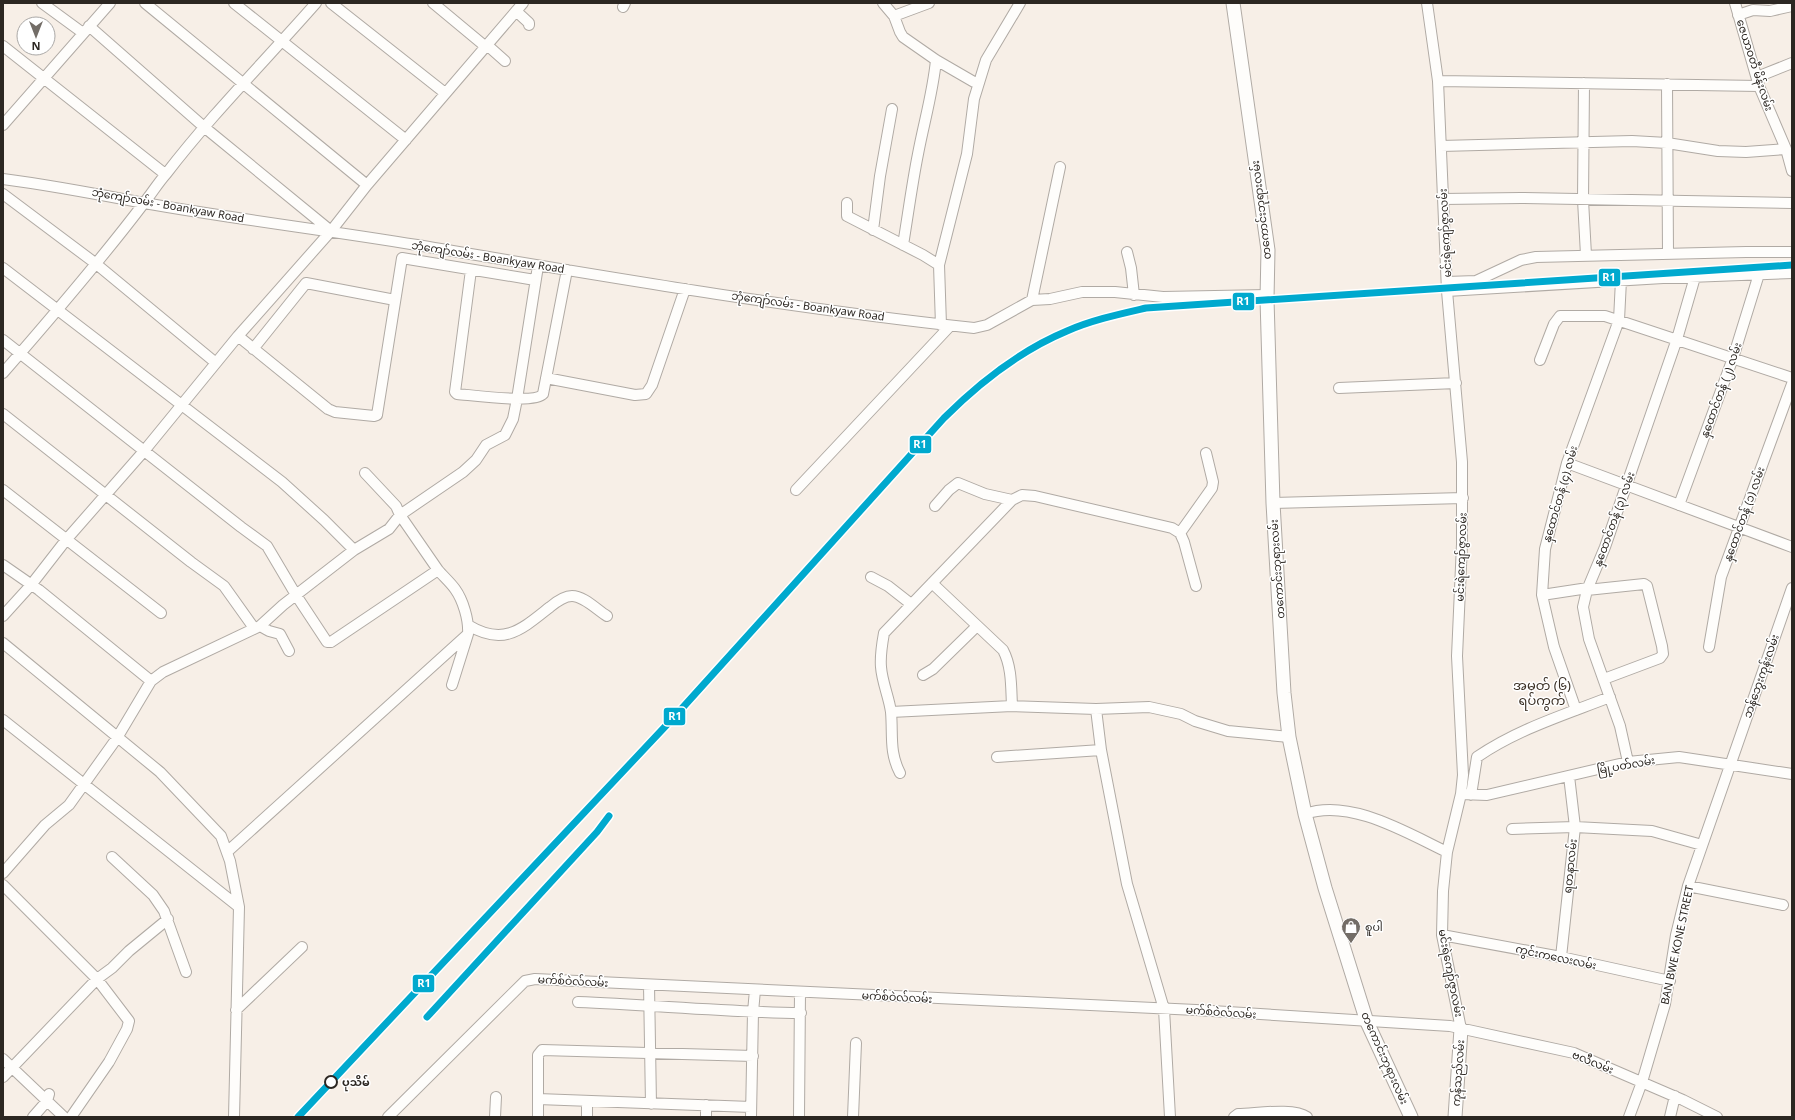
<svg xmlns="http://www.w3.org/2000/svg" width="1795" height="1120" font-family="'Noto Sans','Noto Sans Myanmar',sans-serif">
<rect width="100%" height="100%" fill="#f7efe7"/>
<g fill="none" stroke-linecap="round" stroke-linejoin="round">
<g stroke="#b0aaa4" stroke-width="12">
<path id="minor" d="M42 3 83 33
M145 3 367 185
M234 3 406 140
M331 3 445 93
M433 3 486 47
M883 3 894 16 900 32 903 37 936 60 974 82 979 83
M1427 3 1438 81 1447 291 1462 462V544L1457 656 1463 775 1461 794 1447 852 1443 891 1442 935 1461 1029
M1735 3 1759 86 1786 149 1792 171
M623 7 625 3
M516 11 529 23V25
M1738 15 1753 10 1770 11 1792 6
M894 16 929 3
M89 26 204 127 331 231
M487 45 505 61
M3 46 165 174
M1757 77 1792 63
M1438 81 1759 86
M1584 83 1583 200 1586 255
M1667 84 1668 254
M3 125 110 3
M1441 146 1632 141 1667 143 1718 151 1746 152 1786 149
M3 179C50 185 97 194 144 203 235 219 326 230 417 245 602 276 787 308 974 328L987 325 1032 300 1050 299 1082 292H1115L1163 297 1267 295
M3 194 95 263 216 363
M1443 199 1521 198 1792 203
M847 203V216L923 255 939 265
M873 230 880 176 892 109
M903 245C908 215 912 184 918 154 924 122 933 92 936 60
M1127 252 1131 268 1134 295
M3 268 282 482 324 520 354 550
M471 270 455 392 457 394C471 395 535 404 543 394L567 270
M1447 282 1476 281 1521 260 1536 257 1746 252H1792
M1447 291 1663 278 1792 273
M1032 300 1060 167
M941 325 939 265 967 154 974 99 986 60 1020 3
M238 336 328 409 335 412 374 416 377 415 402 258 535 280
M3 340 241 527 267 546 296 595 327 642H331L438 570C443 576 450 582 455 589 463 600 469 620 468 634L452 685
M253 349 306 283 395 300
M1540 360 1554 324 1560 316H1605L1792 378
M3 373C51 318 100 261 144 203 152 193 158 183 166 174 212 114 266 60 316 3
M546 378 635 395 646 394 652 385 685 289
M1339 388 1456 383
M3 414 191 562 224 586 254 628
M1567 463 1792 547
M365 473 396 506 400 515 438 570
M3 490 161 613
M796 490 950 326
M1273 503 1463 498
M1679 505 1733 358 1759 274
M935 506 949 490 958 483 985 494 1012 500
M1180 533 1212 488 1213 482 1206 453
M3 565 39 590 151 681
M871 577 888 586 911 604
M932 583 1003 650C1012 667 1011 687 1012 706
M1587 590 1644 584 1647 586 1662 646 1663 654 1660 658 1604 679
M1542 595 1588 588
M3 616 31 585 66 540 144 451 238 336 331 231 367 185 523 3
M468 625C504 647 522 629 550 607 556 602 564 596 572 596 584 596 597 610 607 616
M260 626 269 631 280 634 289 651
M3 643 160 772 221 836 230 861 239 907 234 1117
M1709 647 1721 577 1792 384
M923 675 933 669 977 626
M1096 709 1101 750
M1576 710 1554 647 1542 595 1545 549 1567 463 1619 320 1621 280
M891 712 1012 706 1096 709 1149 707 1181 714 1195 721 1228 731 1289 737
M3 720 239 907
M997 757 1101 750 1127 884 1164 1009 1170 1117
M1628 762 1620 726 1589 639 1583 607 1587 590 1605 547 1677 339 1695 277
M900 773C889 752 893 735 891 712 889 697 882 682 881 667 880 656 882 644 884 633L1012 500 1022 495 1035 496 1172 528 1180 533 1184 542 1196 586
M1461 794 1487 795 1628 762 1679 757 1792 774
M1471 795 1477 757C1518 729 1564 715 1610 697
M1305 814C1350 798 1407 833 1447 852
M1512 829 1575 827 1652 831 1702 845
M227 852 468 634
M112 857 153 895 164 911 186 972
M3 873 45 825 69 805 117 738 151 681 163 672 260 626 283 605 354 550 389 529 400 515 463 472 476 460 486 445 505 435 513 419 517 399 538 266
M3 885 97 979 129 1021 127 1029 109 1062 71 1117
M1688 886 1783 905
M1442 935 1561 957 1670 981
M1561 957 1575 827 1569 776
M649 985 651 1104
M578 1002C653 1005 727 1012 801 1013
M236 1010 302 947
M3 1059 64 1117
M3 1077 97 979 112 968 129 951 168 919
M538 1099 751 1107
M587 1101V1117
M33 1117 47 1101 49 1094
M388 1117 525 981 535 979 1196 1010 1450 1026 1574 1053 1683 1100 1717 1117
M495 1117 496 1097
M538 1117V1055L542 1050 753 1056
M706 1117V1105
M751 1117 753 1012 755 990
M799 1117 800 992
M853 1117 856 1043
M1234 1117 1238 1114C1255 1114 1293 1107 1307 1117
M1629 1117 1642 1082 1665 1004 1676 935 1688 886 1792 588
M1670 1117 1675 1096"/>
</g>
<g stroke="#b0aaa4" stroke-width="15">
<path id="major" d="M1233 3 1268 250 1267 299 1273 503 1284 693 1289 737 1305 814 1325 888 1367 1022 1411 1117
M1455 1117 1461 1029"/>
</g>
<use href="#minor" stroke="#fefdfb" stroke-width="10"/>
<use href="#major" stroke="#fefdfb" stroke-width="13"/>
<g stroke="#fff" stroke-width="10">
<path id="rail-1" d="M427 1017 597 832 609 816
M298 1117 676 715 944 418C980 382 1019 351 1067 331 1092 320 1120 314 1146 308L1792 265"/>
</g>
<use href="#rail-1" stroke="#00a9ce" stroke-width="7"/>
</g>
<defs>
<g id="shop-pin" transform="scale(1)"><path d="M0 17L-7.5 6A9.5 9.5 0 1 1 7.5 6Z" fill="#736d67" stroke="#fff"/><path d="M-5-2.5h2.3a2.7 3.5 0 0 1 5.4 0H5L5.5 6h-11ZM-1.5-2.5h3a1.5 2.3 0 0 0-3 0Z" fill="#fff"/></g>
</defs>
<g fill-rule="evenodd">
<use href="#shop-pin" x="1351" y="927"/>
</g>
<circle fill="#fff" stroke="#2c2722" stroke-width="2" cx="331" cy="1082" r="6"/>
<g text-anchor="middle" stroke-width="3" stroke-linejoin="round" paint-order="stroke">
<g font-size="11" fill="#2c2722" stroke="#fff">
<text transform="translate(1755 65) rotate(72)" y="4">ဇေယာဝတီ မိန်းလမ်း</text>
<text transform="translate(168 205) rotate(10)" y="4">ဘုံကျော်လမ်း - Boankyaw Road</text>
<text transform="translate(1261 210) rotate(-97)" y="4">တကောင်းဘုရားလမ်း</text>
<text transform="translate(1445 233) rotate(-93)" y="4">မင်းရဲကျော်ဇွာလမ်း</text>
<text transform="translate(488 257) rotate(9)" y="4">ဘုံကျော်လမ်း - Boankyaw Road</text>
<text transform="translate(808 306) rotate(8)" y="4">ဘုံကျော်လမ်း - Boankyaw Road</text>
<text transform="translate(1721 390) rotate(-70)" y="4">နှထောင်တန် (၂) လမ်း</text>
<text transform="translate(1560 494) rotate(-74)" y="4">နှထောင်တန် (၄) လမ်း</text>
<text transform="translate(1744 514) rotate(-70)" y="4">နှထောင်တန် (၁) လမ်း</text>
<text transform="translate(1614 519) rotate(-70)" y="4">နှထောင်တန် (၃) လမ်း</text>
<text transform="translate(1461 557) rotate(-88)" y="4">မင်းရဲကျော်ဇွာလမ်း</text>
<text transform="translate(1277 569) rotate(-94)" y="4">တကောင်းဘုရားလမ်း</text>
<text transform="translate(1761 676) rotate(-71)" y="4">ဘန်ဘွေးကုန်းလမ်း</text>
<text transform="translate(1626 765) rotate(-10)" y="4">မြို့ပတ်လမ်း</text>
<text transform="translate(1570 866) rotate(-84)" y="4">ရတနာလမ်း</text>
<text transform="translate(1677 945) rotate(-78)" y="4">BAN BWE KONE STREET</text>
<text transform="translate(1556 957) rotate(12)" y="4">ကွင်းကလေးလမ်း</text>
<text transform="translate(1451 973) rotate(79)" y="4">မင်းရဲကျော်ဇွာလမ်း</text>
<text transform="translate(573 981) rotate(3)" y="4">မက်စ်ဝဲလ်လမ်း</text>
<text transform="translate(897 997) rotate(3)" y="4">မက်စ်ဝဲလ်လမ်း</text>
<text transform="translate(1221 1012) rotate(4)" y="4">မက်စ်ဝဲလ်လမ်း</text>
<text transform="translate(1385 1058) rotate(66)" y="4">တကောင်းဘုရားလမ်း</text>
<text transform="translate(1593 1062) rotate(22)" y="4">ဗလီလမ်း</text>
<text transform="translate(1458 1073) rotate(-86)" y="4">ကုန်သည်လမ်း</text>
</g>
<g font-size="11" fill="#2c2722" stroke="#fff" text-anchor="start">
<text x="1365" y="931">စူပါ</text>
</g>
<g font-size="11" font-weight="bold" fill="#2c2722" stroke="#fff" text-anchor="start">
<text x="342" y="1086">ပုသိမ်</text>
</g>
<g font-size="13" fill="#3a2f24" stroke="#fff">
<text x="1542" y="690">အမှတ် (၆)<tspan x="1542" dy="15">ရပ်ကွက်</tspan></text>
</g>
</g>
<g stroke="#fff" stroke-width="1.5">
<rect x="1598" y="268" width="23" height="19" rx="4" fill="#00a9ce"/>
<rect x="1232" y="292" width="23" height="19" rx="4" fill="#00a9ce"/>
<rect x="909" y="435" width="23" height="19" rx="4" fill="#00a9ce"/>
<rect x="663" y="707" width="23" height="19" rx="4" fill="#00a9ce"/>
<rect x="412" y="974" width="23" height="19" rx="4" fill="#00a9ce"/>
</g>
<g font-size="11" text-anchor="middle" font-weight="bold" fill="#fff">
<text x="1609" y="281">R1</text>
<text x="1243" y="305">R1</text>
<text x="920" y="448">R1</text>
<text x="675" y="720">R1</text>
<text x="424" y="987">R1</text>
</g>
<rect width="1795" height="1120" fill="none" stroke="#2c2722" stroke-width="8"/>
<g transform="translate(36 36) rotate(180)"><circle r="19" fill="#ffffff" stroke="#aba9a7"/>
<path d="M0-3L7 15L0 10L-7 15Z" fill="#736d67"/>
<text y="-6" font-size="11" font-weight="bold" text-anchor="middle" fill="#2c2722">N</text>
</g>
</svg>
